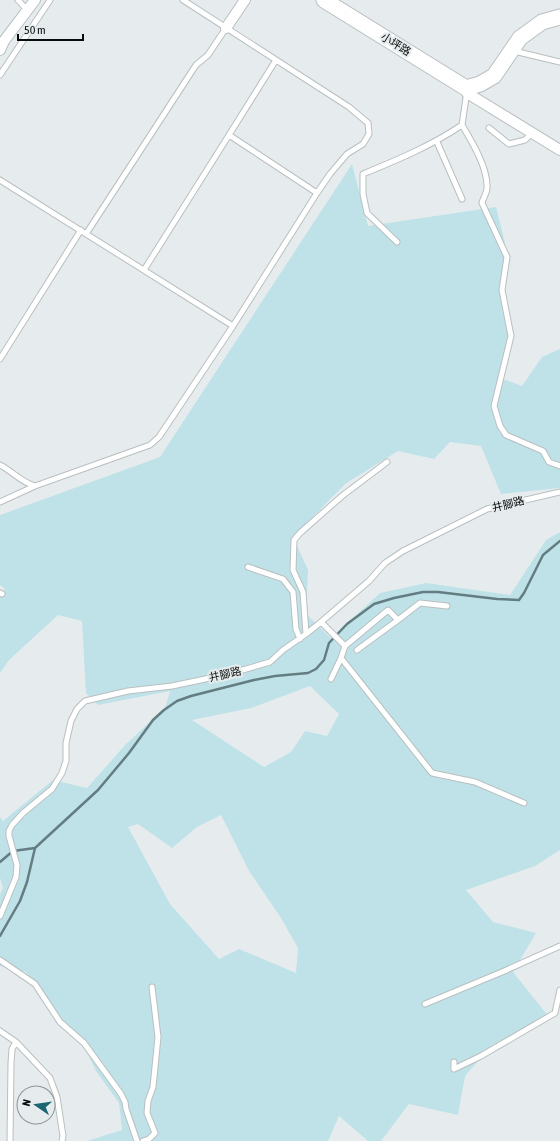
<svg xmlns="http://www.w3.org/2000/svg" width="560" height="1141" font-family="'Asap Condensed','Noto Sans TC',sans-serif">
<rect width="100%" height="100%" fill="#e6eced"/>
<path fill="#bfe2e8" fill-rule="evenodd" d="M352 164 368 226 496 207 505 243 504 289 511 327 503 379 522 386 542 357 560 349V488L501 494 481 446 450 442 434 459 398 451 345 484 293 537 308 570 306 614 331 638 380 593 426 583 510 595 546 540 560 532V850L535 866 466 890 493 922 536 933 513 972 549 1017 492 1045 465 1076 458 1115 409 1104 381 1141H368L339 1116 328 1141H87L122 1130 119 1103 96 1071 79 1036 47 1005 26 972 0 966V894L3 888 0 878V817L3 821 53 780 87 788 125 745 165 708 170 691 98 705 86 693 82 621 58 615 9 660 0 673V596L5 589 0 585V515L160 457ZM310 686 339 714 327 736 305 731 291 752 264 767 192 720 251 708ZM221 815 249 871 281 918 298 948 296 973 239 949 219 959 170 904 128 827 138 824 172 848 197 827Z"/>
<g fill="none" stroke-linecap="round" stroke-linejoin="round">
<path stroke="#637d82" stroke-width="2.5" d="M0 862 13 851 35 848 98 790 129 753 153 720 164 710 177 701 191 696 254 680 275 676 308 673 316 669 324 660 329 643 347 624 374 604 394 598 423 592H438L497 599 519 600 524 593 543 555 560 541
M0 936 20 901 27 882 35 848"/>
<g stroke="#b9bfc0" stroke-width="7">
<path id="lane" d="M18 0 28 11
M514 51 560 62
M0 75 50 0
M462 125C472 142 488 168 487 188 487 193 483 198 482 203L507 257 502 290 511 336 494 406 500 426 506 435 543 451 549 462 560 466
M489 128 509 144 525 140 532 133
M229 135 276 60
M437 142 462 199
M0 180 233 326
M86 234 196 65 208 55 226 28
M397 242 367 213 363 194V174C397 160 431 146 462 125L467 91
M144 270 229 135 317 193
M0 359 81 230
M0 465C12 471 22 483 35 486L150 445 159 437 233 326 317 193 330 174 347 154 363 144 369 134 368 123 349 107 183 0
M0 502 35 486
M248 567 283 579 293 592 296 629 300 639
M0 593 2 594
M398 620 420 603 447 606
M321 622 345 646
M306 634 303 592 293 570 294 540 300 533 342 496 387 462
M341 658 432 773 475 782 524 803
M331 679 341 658 345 646 388 610 398 620 357 650
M0 916 16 877 17 865 9 836V831L12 825 23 813 52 789 62 773 66 761V743L71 721 77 709 85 701 128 691 172 686 229 674 270 662 283 650 306 634 321 622 369 581 385 563 403 551 487 509 560 492
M0 960 35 984 60 1022 84 1043 121 1094 125 1102 126 1109 137 1141
M425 1004 502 972 560 946
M0 1031 16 1042 50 1078 57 1097 63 1136 62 1141
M454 1062V1069L481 1056 555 1013 560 990
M10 1141 11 1063 12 1049 16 1042
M143 1141 149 1139 155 1133 147 1113 148 1101 153 1087 158 1037 152 987"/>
</g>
<g stroke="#b9bfc0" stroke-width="12">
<path id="street" d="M226 28 245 0
M0 50 4 41 35 0
M467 93 560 150"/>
</g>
<g stroke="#b9bfc0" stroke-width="17">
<path id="secondary" d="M324 0 466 88 480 84 494 76 520 38 542 22 560 17"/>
</g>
<use href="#lane" stroke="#fff" stroke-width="5"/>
<use href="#street" stroke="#fff" stroke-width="10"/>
<use href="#secondary" stroke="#fff" stroke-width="15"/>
</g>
<g text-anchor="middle" stroke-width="4" stroke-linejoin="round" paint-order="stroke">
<g font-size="11" fill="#0a0c0c" stroke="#e6eced">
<text transform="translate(396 44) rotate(32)" y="4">小坪路</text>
<text transform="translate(508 504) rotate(-14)" y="4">井腳路</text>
<text transform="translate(225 674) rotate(-13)" y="4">井腳路</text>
</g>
</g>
<g transform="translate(36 1105) rotate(283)"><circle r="19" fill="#e6eced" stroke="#8e9293"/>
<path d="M0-3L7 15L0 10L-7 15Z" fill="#1b6672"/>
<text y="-6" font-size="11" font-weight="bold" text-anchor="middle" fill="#0a0c0c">N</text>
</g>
<path d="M18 34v6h65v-6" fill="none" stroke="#0a0c0c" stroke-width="2"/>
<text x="24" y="34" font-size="12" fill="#0a0c0c" stroke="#e6eced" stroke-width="3" paint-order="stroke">50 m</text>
</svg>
